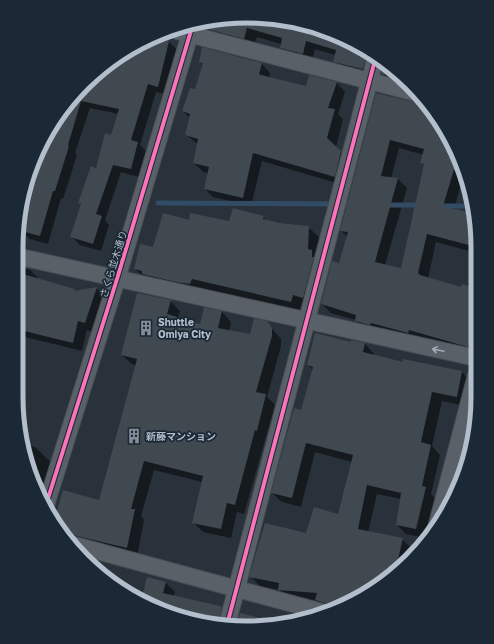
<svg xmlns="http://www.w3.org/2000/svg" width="494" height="644" font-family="'Golos Text','Noto Sans JP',sans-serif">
<rect width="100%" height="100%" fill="#29313a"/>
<path fill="#0007" fill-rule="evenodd" d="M209 20H292L376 55 372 77 343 70 334 61 335 55 315 49 312 62 290 56 281 48V44L257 37 253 47 216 37 207 28Z
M157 39 169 42 177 50 166 94 156 92 140 145 146 151 139 177 121 172 105 220 109 225 101 251 80 245 72 237 82 205 79 203 112 136 119 114 90 108 75 153 77 155 63 199 61 198 48 244 30 239 22 231 28 208 26 204 33 197 36 182 32 181 24 187 31 174 38 175 49 136 64 107 119 55Z
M200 61 262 64 270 73 269 78 307 87 309 76 337 83 345 92 338 114 343 119 336 147 350 160 343 185 262 161 251 206 213 197 205 189 208 173 203 172 194 163 198 144 186 135 190 118 183 111 195 91 203 65Z
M384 64 407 87 391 83 382 74Z
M377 94 414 102 420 99 439 119 465 170 454 209 471 214 476 219V253L436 242 428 278 462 288V286L476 289V355L365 330 356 320 331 313 322 304 340 264 348 237 341 231ZM399 148 424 155 422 163 425 166 401 270 385 265 407 188 398 179 391 178Z
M263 217 267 221 278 224 308 227 319 237 318 257 301 312 202 289 200 294 146 279 135 269 154 249 189 222H230Z
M16 266 30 270 39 279 76 292 96 288 105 297 94 332 87 330 82 351 21 336 16 351Z
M170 301 180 311 178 318 201 325 205 309 222 312 231 322 229 331 251 335 266 322 281 339V346L267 397 275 405 244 514 237 512 231 538 203 532 193 522 202 482 154 470 141 516 144 520 137 557 74 547 55 522 63 491 100 501 137 366 132 364 122 355Z
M352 341 365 344 374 354V356L403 364 462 372 471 382 466 406 442 401 432 446 440 455 431 494 435 498 425 538 406 534 397 525 401 499 377 494 368 532 402 539 412 549 411 554 375 589 331 611 325 609 317 601 288 599 280 590 260 586 251 577 307 535 339 515 352 462 315 452 301 507 282 502 272 493 302 411 313 370 308 365 352 343Z
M22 444 35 447 59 470 47 513 24 457Z
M148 578 166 583 175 592 174 596 219 607 231 618 229 626 187 620 142 601Z"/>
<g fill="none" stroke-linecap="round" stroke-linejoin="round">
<path stroke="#324c66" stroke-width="5" d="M158 203 353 204
M385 205H421
M437 206H474"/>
</g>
<path fill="#404850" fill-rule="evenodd" d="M210 20H292L368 52 363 69 333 62 336 50 306 41 303 54 280 48 282 38 247 28 244 39 207 29Z
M158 38 169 41 158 87 148 84 131 140 138 142 131 169 113 165 96 214 102 216 93 244 70 237 81 204 78 203 91 166 96 168 105 133 111 135 119 109 81 101 68 145 69 146 55 191H53L40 236 21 231 32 196 46 142 64 107 119 55Z
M202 47 262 63 259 74 261 75 306 86 309 75 337 82 328 108 335 109 327 138 341 151 335 177 253 153 243 198 204 189 209 167 193 163 198 139 185 135 190 114 182 111 190 88 195 89 203 63 199 62Z
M384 63 399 79 381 74Z
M376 93 410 101 419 98 439 119 458 156 443 206 471 213 469 222 476 224V247L427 234 418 273 420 275 461 287 462 284 476 288V318L468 347 409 330 408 333 371 323 370 325 355 321 356 315 321 304 332 261 339 263 348 232 340 231ZM390 140 424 149 420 163 424 164 401 268 375 262 398 178 381 176Z
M233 208 264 216 263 219 279 223 309 226 308 249 312 250V257H314L303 298 293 295 291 302 192 279 190 284 176 282 142 274V271L134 269 140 244 153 247 163 213 189 220 190 213 229 221Z
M16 272 75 289 74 291 97 287 85 323 78 321 73 343 16 329Z
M137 293 171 300 167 314 200 324 204 307 222 311 218 328 250 334 254 318 267 321 272 328V336L256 392 266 394 257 431 255 430 235 505 227 503 221 529 192 523 203 476 144 461 131 509H135L127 548 73 535 65 537 54 521 63 490 99 500 137 359 121 355Z
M315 333 351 342V340L365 343 363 352 403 362V359L462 371 457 397 432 392 421 442 431 445 422 486 426 487 416 529 396 525 401 493 367 485 358 529 403 538 396 568 375 589 339 607 315 600 317 593 278 590 279 583 249 577 265 523 306 533 314 507 338 514 353 455 306 443 292 498 271 493 294 408 301 410 313 367 307 365Z
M147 577 166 582 163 593 220 606 222 608 218 624 187 620 141 601Z
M240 613 279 623 247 628 236 627Z"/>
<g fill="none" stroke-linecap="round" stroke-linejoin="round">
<g stroke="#474d54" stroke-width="18">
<path id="minor" d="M177 31 412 92
M23 194 26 183
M16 256 476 358
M45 508 117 279 193 24
M436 528 476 375
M71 544 326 613
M227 625 376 56"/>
</g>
<use href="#minor" stroke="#596067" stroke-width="16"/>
<g stroke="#1b2835" stroke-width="6">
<path id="cycleway" d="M45 508 117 279 193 24
M227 625 376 56"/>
</g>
<use href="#cycleway" stroke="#fb73b8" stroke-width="4"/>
</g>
<defs><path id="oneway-shaft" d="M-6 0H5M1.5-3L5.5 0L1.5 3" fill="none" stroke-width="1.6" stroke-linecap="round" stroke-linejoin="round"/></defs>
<use stroke="#a0abb7" href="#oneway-shaft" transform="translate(438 350) rotate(-168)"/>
<defs>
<g id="building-bare" transform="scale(1.2)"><path d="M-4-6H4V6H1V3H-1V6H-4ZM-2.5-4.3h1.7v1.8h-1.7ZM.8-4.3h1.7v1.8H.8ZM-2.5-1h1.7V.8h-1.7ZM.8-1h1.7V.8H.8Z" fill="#828d98" stroke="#1b2835" stroke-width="2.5" paint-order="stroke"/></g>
</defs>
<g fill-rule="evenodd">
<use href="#building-bare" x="146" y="328"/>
<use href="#building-bare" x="134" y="436"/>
</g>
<g text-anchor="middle" stroke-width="3.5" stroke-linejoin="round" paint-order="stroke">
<g font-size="10" fill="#b2becb" stroke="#1b2835">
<text transform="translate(113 264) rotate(-73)" y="4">さくら並木通り</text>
</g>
<g font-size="10" font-weight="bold" fill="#b2becb" stroke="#1b2835" text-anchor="start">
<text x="158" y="326">Shuttle<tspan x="158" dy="12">Omiya City</tspan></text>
<text x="146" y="440">新藤マンション</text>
</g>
</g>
<path d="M0 0H494V644H0ZM247 23H247A224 224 0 0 1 471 247V397A224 224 0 0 1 247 621H247A224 224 0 0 1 23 397V247A224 224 0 0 1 247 23Z" fill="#1b2835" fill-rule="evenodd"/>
<path fill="none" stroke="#b2becb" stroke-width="5" d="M247 23H247A224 224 0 0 1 471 247V397A224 224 0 0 1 247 621H247A224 224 0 0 1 23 397V247A224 224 0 0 1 247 23Z"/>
</svg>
